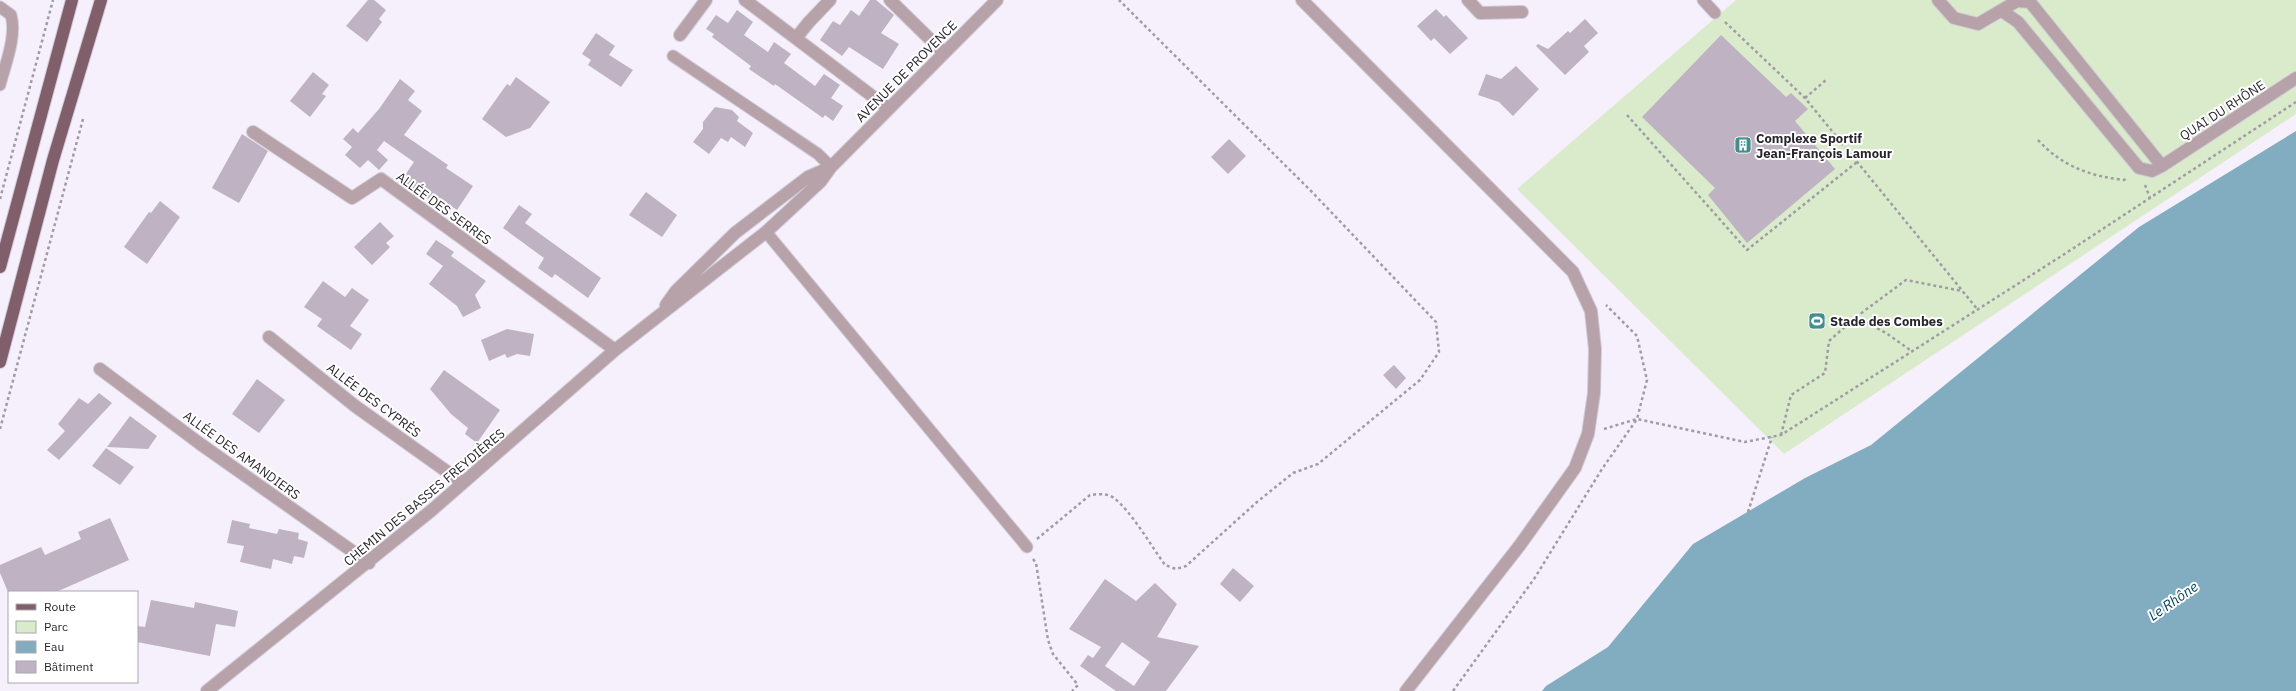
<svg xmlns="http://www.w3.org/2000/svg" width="2296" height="691" font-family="'IBM Plex Sans',sans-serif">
<rect width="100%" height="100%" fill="#f5f0fc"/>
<path fill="#d9ebcb" d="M1736 0H2296V114L1784 454 1517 189Z"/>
<path fill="#82adc1" d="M2296 131V691H1542L1546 686 1608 647 1693 544 1805 478 1871 445 2139 227Z"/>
<path fill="#beb2c3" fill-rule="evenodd" d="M368 0H374L386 10 379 19 382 22 367 42 346 26Z
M870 0H876L894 15 881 33 899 44 883 69 849 47 842 56 820 40 833 21 840 25 851 10 859 16Z
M1436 9 1444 17 1446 15 1468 38 1450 54 1434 38 1431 41 1417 26Z
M737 10 753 22 744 35 768 52 774 42 791 54 784 63 815 86 824 74 840 85 831 98 843 106 833 121 825 115 823 118 775 84 774 86 749 69 751 66 712 37 714 34 706 29 716 15 728 23Z
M1585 19 1598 33 1584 46 1589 52 1565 75 1536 46 1538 44 1548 49 1568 31 1570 33Z
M596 33 615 46 609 55 633 70 621 87 588 65 591 60 582 54Z
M1721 35 1786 97 1791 93 1808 109 1795 121 1835 169 1747 243 1708 195 1715 188 1642 117Z
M1516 66 1539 89 1513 116 1499 102 1478 95 1486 74 1501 79Z
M313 72 329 85 322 94 326 96 310 117 290 101Z
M516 77 550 102 530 128 506 137 482 119 507 84 510 86Z
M400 79 415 91 408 100 422 111 404 135 448 165 446 168 473 186 457 210 434 194 430 200 401 181 414 162 384 141 377 150 388 160 379 170 368 160 360 168 345 155 352 147 343 139 353 128 358 133 379 109Z
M715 107 732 110 739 117 737 121 753 133 745 147 731 137 728 142 721 138 709 154 693 142 703 129V122Z
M242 134 268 151 239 203 212 188Z
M1229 139 1246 156 1228 174 1211 157Z
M646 192 677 215 662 237 629 215Z
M160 201 180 217 147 264 124 247 149 212 151 213Z
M519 205 532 214 525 223 601 278 588 298 555 274 552 278 538 268 544 258 503 228Z
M380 222 394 236 386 243 390 247 372 265 354 247Z
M436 240 454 252 451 256 486 281 475 295 481 308 463 317 457 306 429 284 443 266 426 254Z
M323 281 345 297 352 288 369 300 350 326 362 334 351 350 317 326 322 319 304 307Z
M507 329 534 334 530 356 517 354 507 358 505 354 489 361 481 340Z
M1394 365 1406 378 1396 389 1383 375Z
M444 370 500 410 477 443 465 434 468 428 451 414 430 389Z
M257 379 285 400 259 433 232 414Z
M99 393 112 403 59 460 47 450 65 431 58 424 79 398 88 404Z
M130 416 157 436 148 449 107 447Z
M106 448 134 467 120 485 92 466Z
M110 518 129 560 56 592H8L0 573V565L41 547 45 555 81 539 78 532Z
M232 520 250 524 249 528 277 534 279 529 299 533 298 539 308 542 304 558 294 556 292 564 273 559 271 569 240 562 244 546 227 543Z
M1233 568 1254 586 1240 602 1220 584Z
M1105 579 1136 601 1155 583 1177 604 1157 637 1199 646 1166 691H1116L1080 666 1088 655 1093 658 1101 647 1069 629ZM1122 642 1150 662 1134 686 1105 666Z
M151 600 194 608 195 602 238 611 235 627 216 624 210 656 137 642V626L145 627Z"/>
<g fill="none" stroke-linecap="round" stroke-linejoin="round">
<g stroke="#d0cbd7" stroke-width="13">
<path id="lane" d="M1703 0 1715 13
M0 7 11 15C17 36 5 65 0 85
M673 56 818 154 831 167
M766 232 1027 547"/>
</g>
<g stroke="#d0cbd7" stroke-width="14">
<path id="street" d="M745 0 888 108
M890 0 943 52
M1302 0 1573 272 1591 311 1595 349 1594 393 1588 434 1575 468 1520 545 1406 691
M1468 0 1480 13 1522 12
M1938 0 1954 18 1978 24 2017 1 2030 2 2162 166
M2002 11 2018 22 2139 168 2152 171 2162 166 2296 78
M680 35 706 0
M796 38 809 22 830 0
M253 132 352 198 381 179 615 350
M666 305 676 291 735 233 808 177 831 167
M269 337 355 406 463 483
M100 369 199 443 369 563
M207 691 432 510 615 350 766 232 821 181 831 167 997 0"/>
</g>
<g stroke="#d0cbd7" stroke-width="14">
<path id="primary" d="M0 267 72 0
M0 362 53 160 101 0"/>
</g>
<path stroke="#a09ca6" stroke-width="2.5" stroke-dasharray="3 3" stroke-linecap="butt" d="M1725 22 1805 98 1978 310
M1805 98 1826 80
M1627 115 1747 250 1857 162
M2038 140C2062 166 2089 176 2124 180L2127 178
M2145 185 2150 198
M0 199 53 0
M1856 317 1906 280 1962 291
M0 429 83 119
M1604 429 1637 419 1745 442 1781 435 2063 255 2296 102
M1781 435 1791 395 1825 373 1829 341 1856 317 1886 333 1913 352
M1748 512 1772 437
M1037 539 1090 495C1098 494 1107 493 1114 498 1131 511 1152 547 1165 565L1176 569 1186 566 1257 502 1293 473 1318 464 1420 380 1439 352 1436 322 1312 192 1119 0
M1033 559 1036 563 1048 640 1053 654 1078 685 1072 691
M1453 691 1534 579 1602 469 1637 419 1647 380 1637 336 1606 305"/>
<use href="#lane" stroke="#b6a2a8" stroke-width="11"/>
<use href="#street" stroke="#b6a2a8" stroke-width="12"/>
<use href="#primary" stroke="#815f6a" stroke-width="12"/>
</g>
<defs>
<g id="building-square" transform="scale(0.9)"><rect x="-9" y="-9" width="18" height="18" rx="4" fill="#458d8f" stroke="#fff"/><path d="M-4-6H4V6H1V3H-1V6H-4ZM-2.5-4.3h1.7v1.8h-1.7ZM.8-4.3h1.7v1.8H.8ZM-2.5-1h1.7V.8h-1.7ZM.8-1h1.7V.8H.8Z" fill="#fff"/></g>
<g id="stadium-square" transform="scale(0.9)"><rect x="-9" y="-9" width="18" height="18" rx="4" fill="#458d8f" stroke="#fff"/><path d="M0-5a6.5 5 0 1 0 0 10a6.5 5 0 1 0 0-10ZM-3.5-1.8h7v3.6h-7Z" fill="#fff"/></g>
</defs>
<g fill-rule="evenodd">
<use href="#building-square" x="1743" y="145"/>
<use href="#stadium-square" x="1817" y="321"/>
</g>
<g text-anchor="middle" stroke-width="4" stroke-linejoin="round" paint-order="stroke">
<g font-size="13" fill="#28252c" stroke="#fff">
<text transform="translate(906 71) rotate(-45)" y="5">AVENUE DE PROVENCE</text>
<text transform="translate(2222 110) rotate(-33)" y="5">QUAI DU RHÔNE</text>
<text transform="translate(444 208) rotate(36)" y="5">ALLÉE DES SERRES</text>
<text transform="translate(374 400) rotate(37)" y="5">ALLÉE DES CYPRÈS</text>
<text transform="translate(242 455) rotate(36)" y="5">ALLÉE DES AMANDIERS</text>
<text transform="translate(424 497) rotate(-40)" y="5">CHEMIN DES BASSES FREYDIÈRES</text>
</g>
<g font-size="13" font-weight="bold" fill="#28252c" stroke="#fff" text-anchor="start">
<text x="1756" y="143">Complexe Sportif<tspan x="1756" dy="15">Jean-François Lamour</tspan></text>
<text x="1830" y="326">Stade des Combes</text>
</g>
<g font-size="14" font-style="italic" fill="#004156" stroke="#fff">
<text transform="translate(2173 601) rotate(-35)" y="5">Le Rhône</text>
</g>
</g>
<rect x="8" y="591" width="130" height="92" fill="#ffffff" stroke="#a9a8ab"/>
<rect x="16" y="604" width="20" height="6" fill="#815f6a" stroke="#a9a8ab"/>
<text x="44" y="611" font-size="12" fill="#28252c">Route</text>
<rect x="16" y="621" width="20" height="12" fill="#d9ebcb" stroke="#a9a8ab"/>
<text x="44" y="631" font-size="12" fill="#28252c">Parc</text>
<rect x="16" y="641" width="20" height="12" fill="#82adc1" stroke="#a9a8ab"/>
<text x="44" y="651" font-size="12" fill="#28252c">Eau</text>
<rect x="16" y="661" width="20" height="12" fill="#beb2c3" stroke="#a9a8ab"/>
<text x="44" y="671" font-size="12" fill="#28252c">Bâtiment</text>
</svg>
